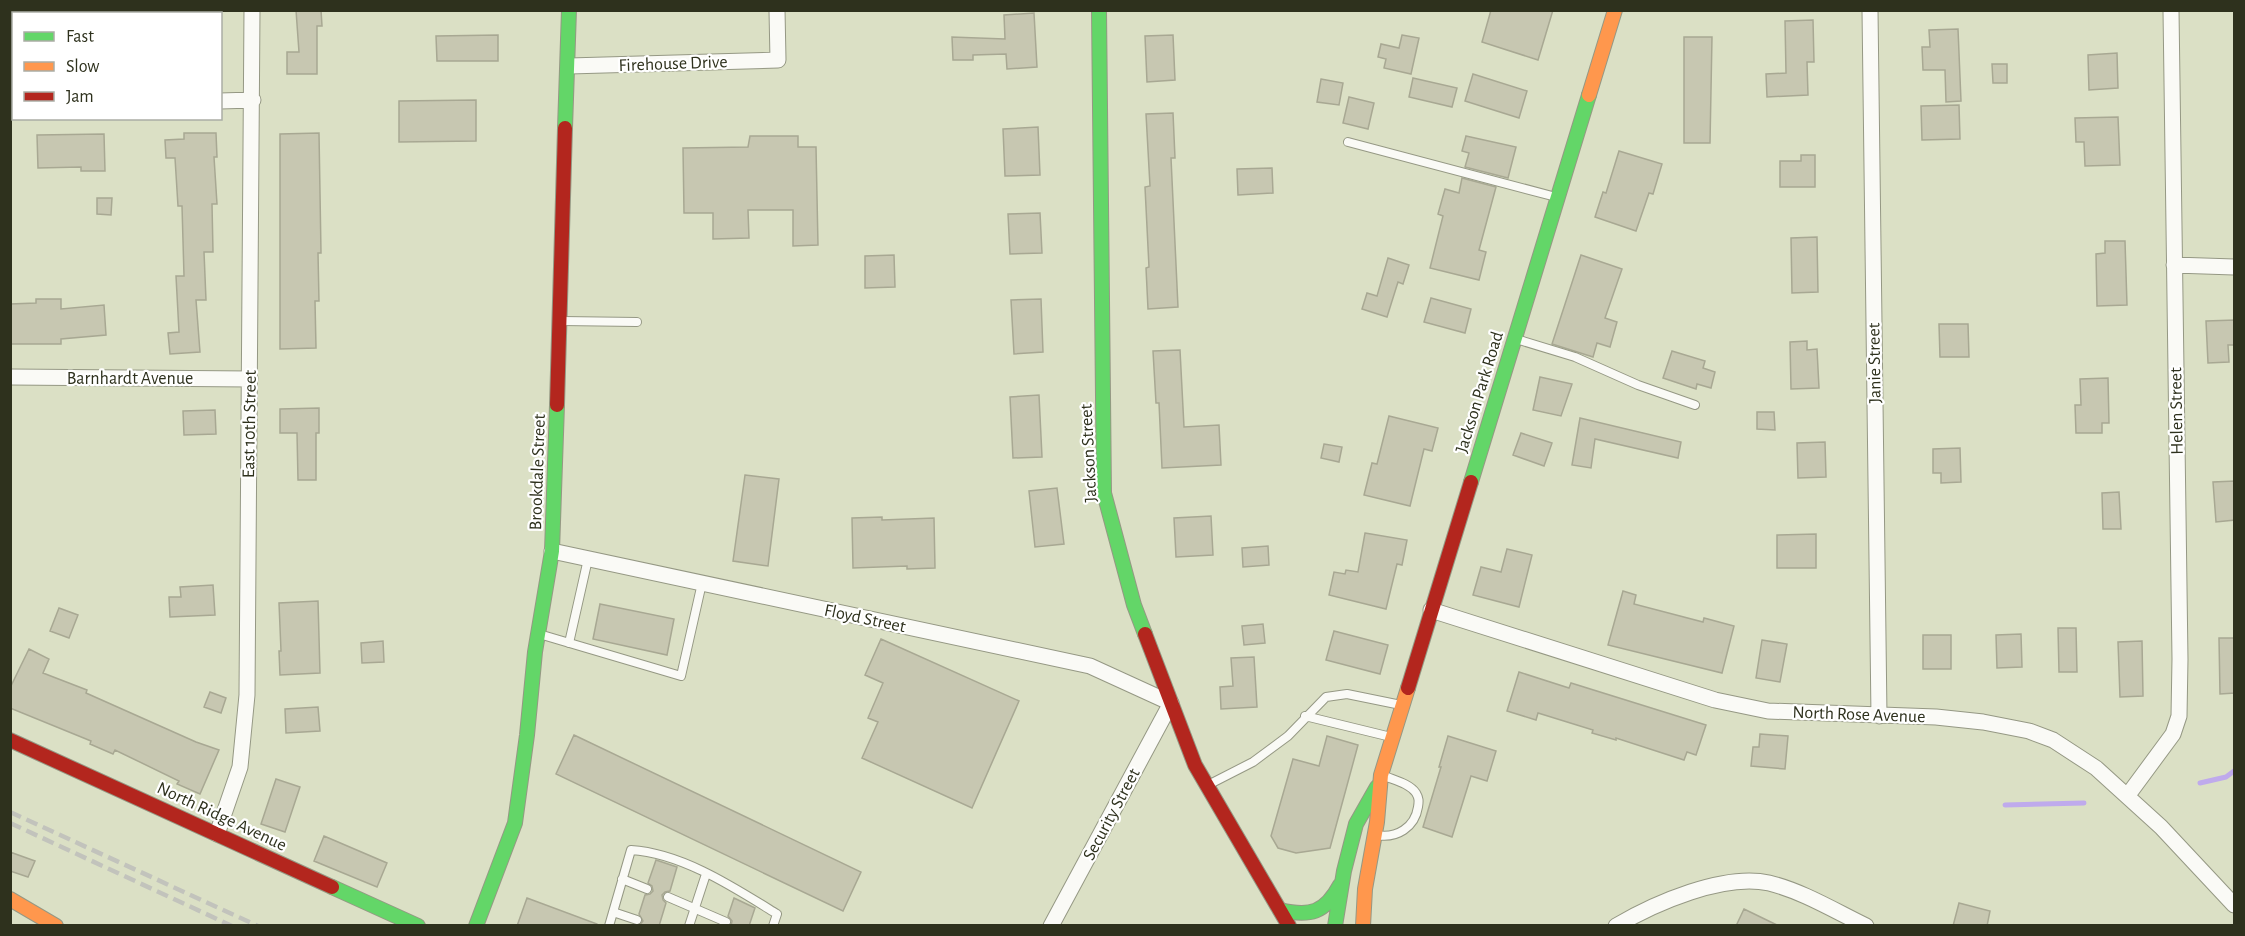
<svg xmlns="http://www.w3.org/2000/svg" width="2245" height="936" font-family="'Alegreya Sans',sans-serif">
<rect width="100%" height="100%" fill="#dbe0c5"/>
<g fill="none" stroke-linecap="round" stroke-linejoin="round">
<path stroke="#bfaaec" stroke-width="5" d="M2200 783 2226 777 2234 771
M2005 805 2084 803"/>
</g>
<path fill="#c7c7b1" stroke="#a8a893" stroke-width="1.5" d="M296 10H321L322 26H317V74H287V52H299Z
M1491 10H1553L1538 60 1482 42Z
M1034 13 1037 67 1007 69 1006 54 973 55V60H953L952 37 1005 39 1004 15Z
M1813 20 1814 62H1807L1808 95 1767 97 1766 74 1786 73 1785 21Z
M1958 29 1961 101 1946 102 1945 70H1923L1922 47H1930L1929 30Z
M498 35V61H437L436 36Z
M1173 35 1175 80 1147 82 1145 36Z
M1402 35 1419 38 1411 74 1384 68 1386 59 1378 57 1381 44 1399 48Z
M1684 37H1712L1710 143H1684Z
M2117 53 2118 88 2089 90 2088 55Z
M1992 64H2007V83H1993Z
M1473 74 1527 91 1519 118 1465 101Z
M1413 78 1457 88 1452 107 1409 97Z
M1321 79 1343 83 1339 105 1317 102Z
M1349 97 1374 103 1368 129 1343 123Z
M476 100V141L399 142V101Z
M1959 105 1960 139 1922 140 1921 106Z
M1173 113 1175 158H1171L1178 307 1148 309 1146 268 1149 267 1145 187 1150 186 1146 114Z
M2118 117 2120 165 2085 166 2084 142H2076L2075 118Z
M1038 127 1040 175 1005 176 1003 129Z
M184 133H216L217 157H214L217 204H212L213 252H204L206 300H196L200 352 170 354 168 333 179 332 176 276H184L182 206H178L175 158H166L165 140 184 139Z
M319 133 321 253H318L319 301H315L316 348 280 349V134Z
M104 134 105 171H81V167L38 168 37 135Z
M750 136H798V147H816L818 245 793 246V210H748L749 238 713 239V213H684L683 148 748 147Z
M1466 136 1516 147 1508 178 1465 167 1469 153 1462 151Z
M1619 151 1662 164 1653 194 1649 193 1636 231 1595 217 1603 192 1606 193Z
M1801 155H1815V187H1780V161H1801Z
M1272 168 1273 193 1238 195 1237 169Z
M1462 178 1496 187 1479 250 1486 252 1479 280 1430 268 1443 216 1438 214 1445 189 1459 193Z
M97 198H112L111 215 97 214Z
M1040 213 1042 253 1010 254 1008 214Z
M1817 237 1818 292 1792 293 1791 238Z
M2105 241H2125L2127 305 2097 306 2096 254 2105 253Z
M894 255 895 287 865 288V256Z
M1581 255 1622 269 1605 318 1617 322 1610 347 1597 343 1593 357 1552 344Z
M1388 258 1409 265 1403 284 1398 282 1387 317 1362 309 1367 293 1377 296Z
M1431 298 1471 309 1465 333 1424 322Z
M36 299H61V309L104 305 106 335 61 339V344H10V304L36 303Z
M1041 299 1043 352 1014 354 1011 300Z
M2235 320V345H2228L2229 362 2208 363 2206 321Z
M1939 324H1968L1969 357H1940Z
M1807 341V350L1817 349 1819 388 1791 389 1790 342Z
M1180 350 1184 427 1219 425 1221 465 1162 468 1159 403H1156L1153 351Z
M1672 351 1705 361 1703 368 1715 372 1711 388 1697 384 1696 389 1663 378Z
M1540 377 1572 384 1561 416 1533 410Z
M2108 378 2109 423H2102V433H2076L2075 405H2081L2080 379Z
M1039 395 1042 457 1013 458 1010 397Z
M319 408V433H316V480H298L297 433H280V409Z
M215 410 216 434 184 435 183 411Z
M1757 412H1774L1775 430 1757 429Z
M1389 416 1438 428 1432 451 1424 449 1410 506 1364 495 1372 463 1377 464Z
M1580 418 1681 442 1678 458 1595 439 1591 468 1572 465Z
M1521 433 1552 443 1544 466 1513 455Z
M1825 442 1826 477 1798 478 1797 443Z
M1324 444 1342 447 1339 462 1321 458Z
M1960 448 1961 482 1941 483V473H1933V449Z
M745 475 779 479 768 566 733 561Z
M2235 481V520L2216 522 2213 482Z
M1057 488 1064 544 1035 547 1029 491Z
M2119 492 2121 529H2103L2102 493Z
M1211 516 1213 555 1176 557 1174 518Z
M882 517V520L934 518 935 568 907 569V566L853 568 852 518Z
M1365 533 1407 540 1402 565 1397 564 1386 609 1329 595 1334 572 1345 574 1346 570 1358 572Z
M1816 534V568H1777V535Z
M1268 546 1269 565 1243 567 1242 548Z
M1507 549 1532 555 1519 607 1473 595 1481 567 1501 572Z
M213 585 215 615 170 617 169 597H181L180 587Z
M1623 591 1636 595 1634 604 1703 622 1704 618 1734 626 1722 673 1608 645Z
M318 601 320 673 280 675 279 651H281L279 603Z
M600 604 674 619 667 655 593 639Z
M59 608 78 615 69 638 50 631Z
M1263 624 1265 643 1244 645 1242 626Z
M2058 628H2076L2077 672H2059Z
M1334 631 1388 645 1380 674 1326 660Z
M2021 634 2022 667 1997 668 1996 635Z
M1923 635H1951V669H1923Z
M2219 638H2235V693L2220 694Z
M881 639 1019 701 972 808 862 758 878 722 868 718 883 683 865 675Z
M1762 640 1787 644 1780 682 1756 678Z
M383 641 384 662 362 663 361 643Z
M2142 641 2143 696 2120 697 2118 642Z
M29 649 49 659 43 673 87 690 86 693 196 742 219 750 200 794 177 784 179 781 115 750 113 754 90 744 91 741 10 708V688Z
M1254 657 1257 707 1221 709 1220 687 1233 686 1231 658Z
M1519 672 1569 688 1571 683 1706 725 1696 755 1687 752 1684 760 1616 738V740L1592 733 1593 730 1538 713 1536 720 1507 711Z
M210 692 226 698 221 713 204 707Z
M318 707 320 731 286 733 285 709Z
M1760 734 1788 736 1785 769 1751 766 1753 747H1759Z
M574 735 861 872 843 911 556 774Z
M1327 736 1358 745 1330 848 1296 853 1278 848 1271 836 1293 759 1319 766Z
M1448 736 1496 751 1487 781 1471 776 1452 837 1423 827 1441 767H1439Z
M276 779 300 787 285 832 261 824Z
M324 836 387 863 377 887 314 861Z
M10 852 35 861 28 877 10 871Z
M656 860 677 867 670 891 665 892 662 895 663 900 666 903 659 926H639L643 921 639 914 645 895 650 894 653 891 652 886 648 883Z
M527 898 597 924V926H517Z
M734 898 755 908 749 926H731L732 921 728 916Z
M1959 903 1990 911 1987 926H1953Z
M1744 909 1779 926H1736Z"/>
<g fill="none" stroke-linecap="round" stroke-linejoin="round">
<g stroke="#959884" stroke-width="10">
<path id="lane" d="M1348 142 1556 197
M562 321 637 322
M1516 339 1575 357 1638 385 1695 405
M539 634 681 676 702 583
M569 643 588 559
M1305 716 1391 737
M1208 785 1253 762 1288 736 1326 697 1347 694 1401 705
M1376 835C1397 839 1415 827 1418 807 1419 801 1419 798 1416 793 1409 783 1393 780 1382 775
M622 879 647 889
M668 897 726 922
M613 912 637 920
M609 926 631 850C682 853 735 888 777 914L773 926
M689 926 706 874"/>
</g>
<g stroke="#959884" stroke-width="17">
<path id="street" d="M1870 10 1879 716
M569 66 778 60 777 10
M10 101H14
M220 101 253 100
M2174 265 2234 267
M10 377 250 379
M552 551 1090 666 1171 703 1051 926
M1431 610 1715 700 1768 711 1936 717 1983 722 2029 731 2053 740 2096 768 2161 827 2234 905
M2128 795 2173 734 2179 716 2180 659 2171 10
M217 834 240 767 247 695 252 10
M1616 926C1655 903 1724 873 1769 883 1802 891 1835 911 1866 926"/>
</g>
<g stroke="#959884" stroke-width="16">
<path id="fast" d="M1099 10 1104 493 1134 605 1145 634
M565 128 569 10
M1471 482 1589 95
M332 887 418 926
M1280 910C1310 917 1325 913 1340 885
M476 926 515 823 527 735 535 652 552 551 557 405
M1335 926 1344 871 1356 824 1377 787"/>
</g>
<g stroke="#959884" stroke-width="16">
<path id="slow" d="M1589 95 1615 10
M10 899 56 926
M1363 926 1365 889 1377 822 1381 775 1408 688"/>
</g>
<g stroke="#959884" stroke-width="16">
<path id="jam" d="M557 405 565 128
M1145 634 1195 765 1289 926
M1408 688 1471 482
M10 740 332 887"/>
</g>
<use href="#lane" stroke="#fafaf6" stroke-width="8"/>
<use href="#street" stroke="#fafaf6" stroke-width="15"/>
<use href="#fast" stroke="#63d668" stroke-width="14"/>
<use href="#slow" stroke="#ff974d" stroke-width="14"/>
<use href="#jam" stroke="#b3261e" stroke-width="14"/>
<path stroke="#c2c3bc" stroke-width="4.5" stroke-dasharray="12 6" stroke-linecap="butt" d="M10 812 258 926
M10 823 232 926"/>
</g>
<g text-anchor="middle" stroke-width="4.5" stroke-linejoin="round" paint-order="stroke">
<g font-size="18" fill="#2e311d" stroke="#fff">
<text transform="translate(673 63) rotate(-2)" y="6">Firehouse Drive</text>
<text transform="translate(1874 363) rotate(-91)" y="6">Janie Street</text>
<text x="130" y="384">Barnhardt Avenue</text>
<text transform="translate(1479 392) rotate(-73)" y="6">Jackson Park Road</text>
<text transform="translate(2176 411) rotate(-91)" y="6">Helen Street</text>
<text transform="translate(249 424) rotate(-89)" y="6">East 10th Street</text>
<text transform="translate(1088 453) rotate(-93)" y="6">Jackson Street</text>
<text transform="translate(537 472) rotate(-88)" y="6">Brookdale Street</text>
<text transform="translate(865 618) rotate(12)" y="6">Floyd Street</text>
<text transform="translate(1859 714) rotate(2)" y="6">North Rose Avenue</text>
<text transform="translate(1111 814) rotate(-62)" y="6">Security Street</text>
<text transform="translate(222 816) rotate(25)" y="6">North Ridge Avenue</text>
</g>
</g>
<rect width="2245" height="936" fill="none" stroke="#2e311d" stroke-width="24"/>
<rect x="12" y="12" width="210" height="108" fill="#ffffff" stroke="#abada5" stroke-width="1.5"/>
<rect x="24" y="32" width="30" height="9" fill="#63d668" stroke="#abada5" stroke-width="1.5"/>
<text x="66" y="42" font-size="18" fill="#2e311d">Fast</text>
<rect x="24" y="62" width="30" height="9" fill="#ff974d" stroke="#abada5" stroke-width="1.5"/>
<text x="66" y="72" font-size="18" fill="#2e311d">Slow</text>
<rect x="24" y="92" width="30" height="9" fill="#b3261e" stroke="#abada5" stroke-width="1.5"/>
<text x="66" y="102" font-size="18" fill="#2e311d">Jam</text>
</svg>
